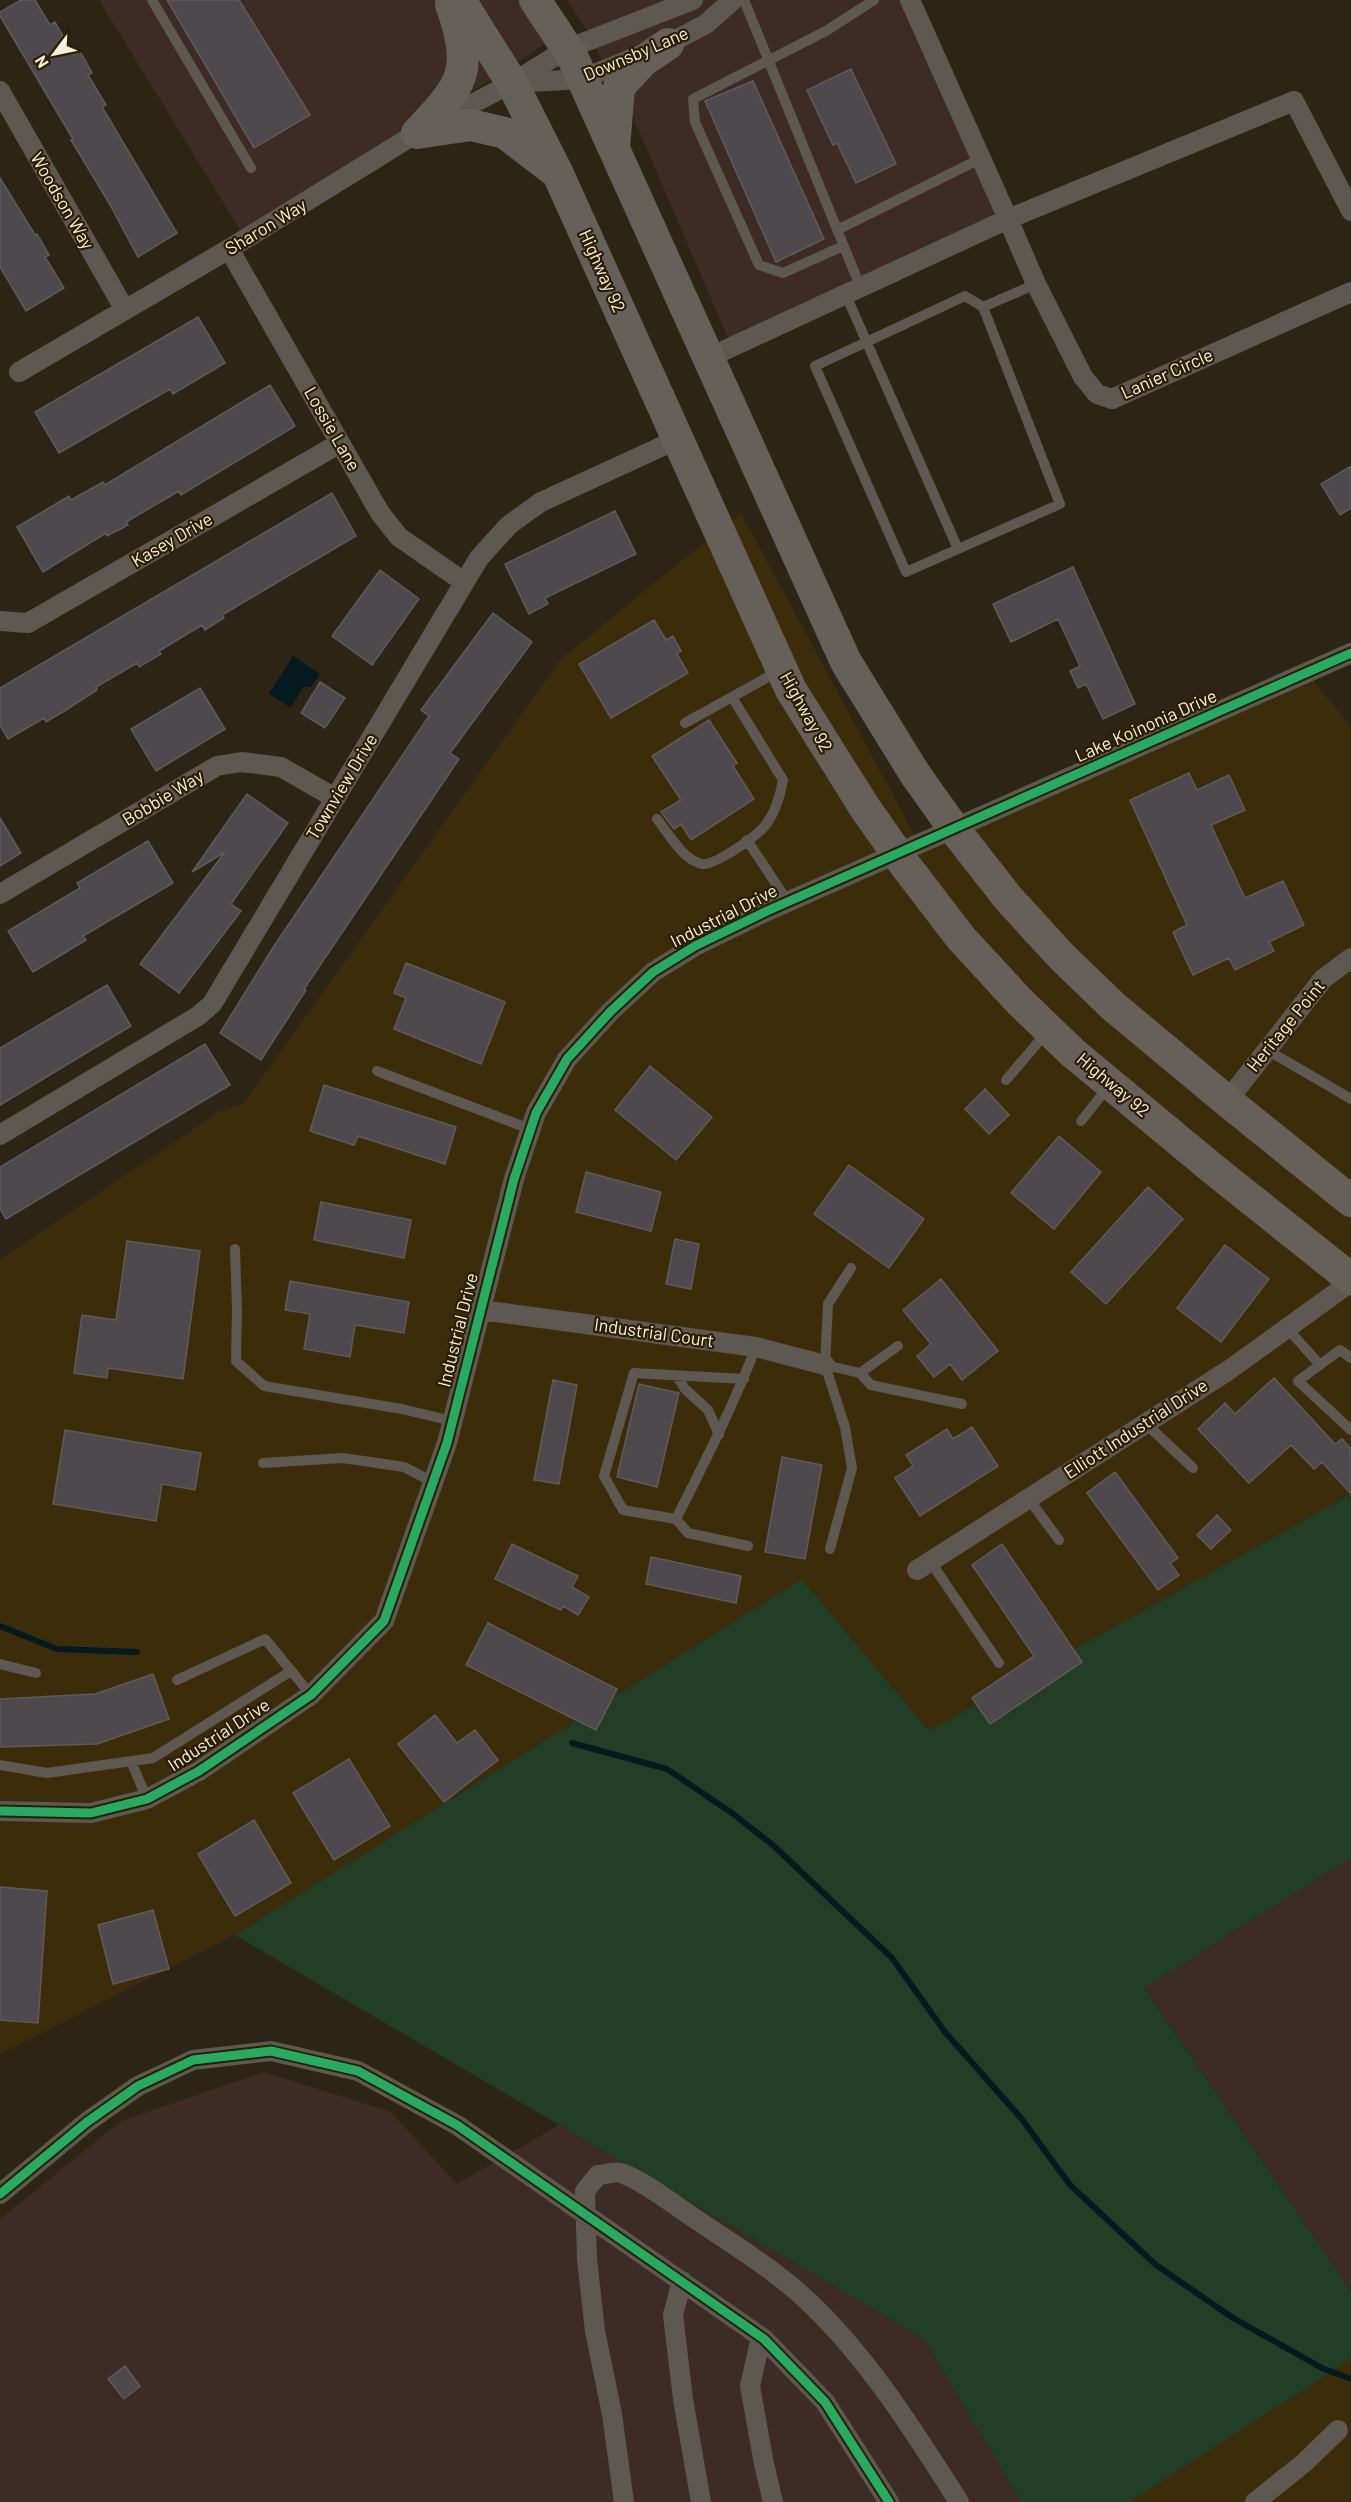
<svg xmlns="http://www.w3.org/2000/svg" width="1351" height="2502" font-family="Barlow,sans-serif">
<rect width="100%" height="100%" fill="#2c2415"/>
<path fill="#3d2c25" d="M99 0H545L567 30 245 238Z
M567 0H910L1008 219 732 347 620 87 605 70 593 39Z
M1351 1858V2291L1145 1987Z
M264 2072 391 2112 457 2184 559 2125 924 2339 1021 2502H0V2219L121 2121Z"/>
<path fill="#3c2d0a" d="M741 513 919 843 1309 675 1351 727V1494L929 1731 802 1579 235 1935 0 2054V1260L219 1112 244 1103 561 659Z
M1351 2359V2502H1130Z"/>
<path fill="#223e26" d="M1351 1494V1858L1145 1988 1351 2291V2359L1130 2502H1021L924 2339 235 1935 802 1579 929 1731Z"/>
<path fill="#051a1e" d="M293 656 320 674 311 687H303L291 708 269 694Z"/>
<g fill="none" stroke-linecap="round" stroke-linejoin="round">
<path stroke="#051a1e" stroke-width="6" d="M0 1626 57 1649 137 1652
M572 1743 667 1769 732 1813 774 1846 892 1958 945 2032 1021 2118 1070 2185 1156 2265 1233 2318 1322 2368 1351 2379"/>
</g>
<path fill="#4e494d" stroke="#5f5b5a" stroke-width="1.5" d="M21 0H35L50 25 55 22 74 55 80 51 92 73 88 75 106 105 102 107 177 233 138 257 109 203 71 140 73 139 0 16V12Z
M167 0H239L310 115 254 148Z
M851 69 896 164 856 183 837 143 833 145 807 90Z
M753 81 824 239 776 262 705 101Z
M0 178 35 235 37 234 49 255 45 257 64 288 26 311 0 267Z
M198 317 225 363 173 394 170 389 59 453 35 412Z
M270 385 295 426 181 495 179 491 126 522 128 525 107 536 106 533 43 572 17 527 69 496 71 500 103 482 105 485Z
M1351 466V508L1340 515 1321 484Z
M332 493 356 536 222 615 224 618 205 630 202 625 159 651 161 654 139 667 137 663 96 687 97 690 66 710 46 722 44 718 8 739 0 725V688Z
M615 511 636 554 545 598 548 604 529 614 505 564Z
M1073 567 1135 704 1103 719 1086 684 1078 688 1070 671 1080 666 1058 619 1011 642 993 604Z
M380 570 419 599 372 665 332 636Z
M493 613 532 642 450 753 459 759 304 989 306 990 261 1060 220 1033 272 949 429 716 421 710Z
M654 620 666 640 673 636 681 651 677 654 688 673 611 718 579 664Z
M320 682 345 698 325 728 301 713Z
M200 688 225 729 156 771 131 729Z
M709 720 737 763 733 766 754 799 691 840 681 824 674 829 661 812 681 800 652 756Z
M1189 773 1197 790 1229 775 1245 810 1211 825 1245 898 1283 881 1304 925 1269 942 1274 951 1235 970 1229 958 1193 975 1173 932 1187 925 1130 800Z
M247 794 288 823 231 904 241 911 179 993 140 964 225 852 192 872Z
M0 818 21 853 0 866Z
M148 841 173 883 83 936 86 940 33 972 8 931 80 888 77 883Z
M406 963 505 1002 481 1064 394 1029 406 998 394 993Z
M107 985 131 1026 0 1105V1048Z
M205 1044 230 1085 6 1219 0 1209V1167Z
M650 1066 712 1117 676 1160 615 1110Z
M324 1085 456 1127 445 1164 358 1136 354 1145 310 1131Z
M985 1089 1009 1115 989 1134 965 1109Z
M1059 1136 1101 1172 1054 1229 1011 1193Z
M849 1165 924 1219 889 1268 814 1214Z
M586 1172 661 1192 651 1231 576 1212Z
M1148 1187 1183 1219 1106 1304 1071 1272Z
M321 1202 411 1220 404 1258 314 1240Z
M675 1239 699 1244 691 1289 666 1284Z
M127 1241 200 1251 183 1379 108 1368 107 1378 74 1373 82 1315 116 1320Z
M1225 1245 1269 1279 1221 1342 1177 1308Z
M941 1279 998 1351 962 1380 950 1364 934 1377 917 1356 931 1344 903 1310Z
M290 1281 409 1302 404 1333 355 1325 350 1357 304 1349 310 1314 285 1310Z
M1274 1378 1335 1444 1342 1439 1351 1449V1494L1322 1462 1314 1469 1291 1445 1249 1483 1198 1429 1225 1403 1235 1414Z
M553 1380 577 1385 559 1484 534 1480Z
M639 1384 679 1393 657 1487 617 1477Z
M972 1427 998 1466 920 1516 895 1478 913 1466 906 1455 947 1429 953 1439Z
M65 1430 201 1453 195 1490 162 1484 156 1521 53 1504Z
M782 1457 822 1465 805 1559 765 1552Z
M1115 1472 1178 1558 1170 1563 1179 1575 1158 1590 1087 1493Z
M1217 1515 1231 1530 1211 1549 1197 1535Z
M512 1544 578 1576 572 1587 589 1597 578 1615 563 1606 561 1610 495 1579Z
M1002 1544 1082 1662 990 1724 972 1698 1034 1656 972 1565Z
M651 1557 741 1576 736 1603 646 1584Z
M488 1623 617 1689 596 1730 466 1665Z
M153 1674 169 1719 97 1744 0 1747V1699L95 1694Z
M435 1715 457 1743 475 1730 498 1760 444 1802 398 1744Z
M349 1759 390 1826 334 1860 293 1793Z
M254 1820 291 1883 235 1916 198 1854Z
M0 1887 47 1891 38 2023 0 2020Z
M153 1910 169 1969 113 1984 98 1925Z
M125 2366 140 2386 124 2399 108 2379Z"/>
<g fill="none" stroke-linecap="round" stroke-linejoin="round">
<path stroke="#5d5952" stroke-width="10" d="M152 0 251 168
M744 0 860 286
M837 230 982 158
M843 246 783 273 759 265 695 122 693 99 826 31 874 0
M845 293 958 549 906 572 815 366 965 296 983 307
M958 549 1060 504 983 307 1036 284
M685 723 779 671
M657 819C668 833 683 860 702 864 714 866 752 839 761 830 774 818 780 796 783 780L732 697
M747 840 788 902
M1267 1050 1351 1099
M377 1071 530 1129
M1006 1080 1047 1032
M1081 1121 1109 1086
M235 1249 237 1310 236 1361 264 1386 402 1409 452 1421
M1287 1328 1320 1365
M1351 1358 1340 1350 1298 1381 1351 1430
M825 1365 860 1373 871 1385 962 1404
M860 1373 898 1346
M677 1376 685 1389 708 1410 719 1435
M744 1379 634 1373 604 1476 623 1510 676 1519C705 1462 733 1406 756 1347
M1145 1423 1193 1468
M263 1463 343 1458 404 1467 433 1482
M1028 1498 1059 1540
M676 1519 688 1533 748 1546
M830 1549 852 1468 845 1427 825 1365 828 1304 851 1268
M930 1561 999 1663
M0 1664 36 1673
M177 1680 265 1639 311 1695
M131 1761 147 1799
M0 1765 47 1773 153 1758 291 1671"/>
<path stroke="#5d5952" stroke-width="20" d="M515 83 582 79 668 44 706 24 733 0
M0 91 125 310
M1351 211 1294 101 1008 219 1036 284 1083 377 1097 394 1112 399 1351 292
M229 249 380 513 399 537 464 582
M708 358 1008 219 910 0
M19 372 229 249 417 133 512 83 567 49 693 0
M0 621 28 623 340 443
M0 894 217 766 242 762 281 767 335 798
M1227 1101 1323 979 1351 958
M0 1135 198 1016 212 1004 479 558 509 525 541 502 678 439
M481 1310 756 1347 825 1365
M917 1570 1229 1370 1351 1282
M0 1811 91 1813 147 1799 199 1771 311 1695 384 1621 447 1443 514 1179 536 1113 567 1059 611 1011 653 972 695 946 767 911 1351 653
M0 2194 87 2122 138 2086 193 2060 271 2051 358 2071 457 2125 764 2339 825 2402 889 2502
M682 2281 673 2315 683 2399 701 2502
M761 2337 750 2386 764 2464 773 2502
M624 2502 612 2414 595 2331 587 2259 585 2191 598 2175C605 2175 614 2171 621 2173 642 2180 672 2203 691 2216 732 2244 776 2270 812 2305 870 2361 916 2434 959 2502
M1255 2502 1304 2463 1338 2430"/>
<path stroke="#656059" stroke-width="32" d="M460 0 512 83 558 174 791 690 865 808 905 865 961 938 1019 1001 1073 1053 1218 1173 1351 1279
M535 0 572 56 846 662 915 774 954 829 1008 898 1063 958 1114 1007 1227 1101 1351 1201
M417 133 471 125 505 133 552 169
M417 133C464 84 474 71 451 4
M614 148 619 87 643 61 668 44"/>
<g stroke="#2b1f02" stroke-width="13">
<path id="cycleway" d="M0 1811 91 1813 147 1799 199 1771 311 1695 384 1621 447 1443 514 1179 536 1113 567 1059 611 1011 653 972 695 946 767 911 1351 653
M0 2194 87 2122 138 2086 193 2060 271 2051 358 2071 457 2125 764 2339 825 2402 889 2502"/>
</g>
<use href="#cycleway" stroke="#26ab63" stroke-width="9"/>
</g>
<g text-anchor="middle" stroke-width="4.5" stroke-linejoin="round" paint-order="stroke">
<g font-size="18" fill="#f8efdf" stroke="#2b1f02">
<text transform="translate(636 54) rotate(-23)" y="6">Downsby Lane</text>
<text transform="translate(62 201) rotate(60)" y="6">Woodson Way</text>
<text transform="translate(266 227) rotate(-31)" y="6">Sharon Way</text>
<text transform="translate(602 271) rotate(66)" y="6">Highway 92</text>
<text transform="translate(1167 374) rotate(-24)" y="6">Lanier Circle</text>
<text transform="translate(332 429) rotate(60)" y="6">Lossie Lane</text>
<text transform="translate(172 540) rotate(-30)" y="6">Kasey Drive</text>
<text transform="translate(806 712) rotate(61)" y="6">Highway 92</text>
<text transform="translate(1146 726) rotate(-24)" y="6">Lake Koinonia Drive</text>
<text transform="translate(342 787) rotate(-59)" y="6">Townview Drive</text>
<text transform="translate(163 798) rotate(-31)" y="6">Bobbie Way</text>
<text transform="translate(724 916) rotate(-27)" y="6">Industrial Drive</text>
<text transform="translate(1286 1026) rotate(-51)" y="6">Heritage Point</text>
<text transform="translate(1113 1085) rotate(40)" y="6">Highway 92</text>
<text transform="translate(458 1330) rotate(-76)" y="6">Industrial Drive</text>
<text transform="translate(654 1333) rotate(8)" y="6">Industrial Court</text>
<text transform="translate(1136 1429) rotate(-33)" y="6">Elliott Industrial Drive</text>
<text transform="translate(219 1735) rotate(-33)" y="6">Industrial Drive</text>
</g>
</g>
<g transform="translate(54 54) rotate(238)" stroke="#2b1f02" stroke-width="4.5" paint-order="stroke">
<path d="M0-4.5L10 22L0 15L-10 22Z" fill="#f8efdf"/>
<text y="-9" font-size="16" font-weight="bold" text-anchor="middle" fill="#f8efdf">N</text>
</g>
</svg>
